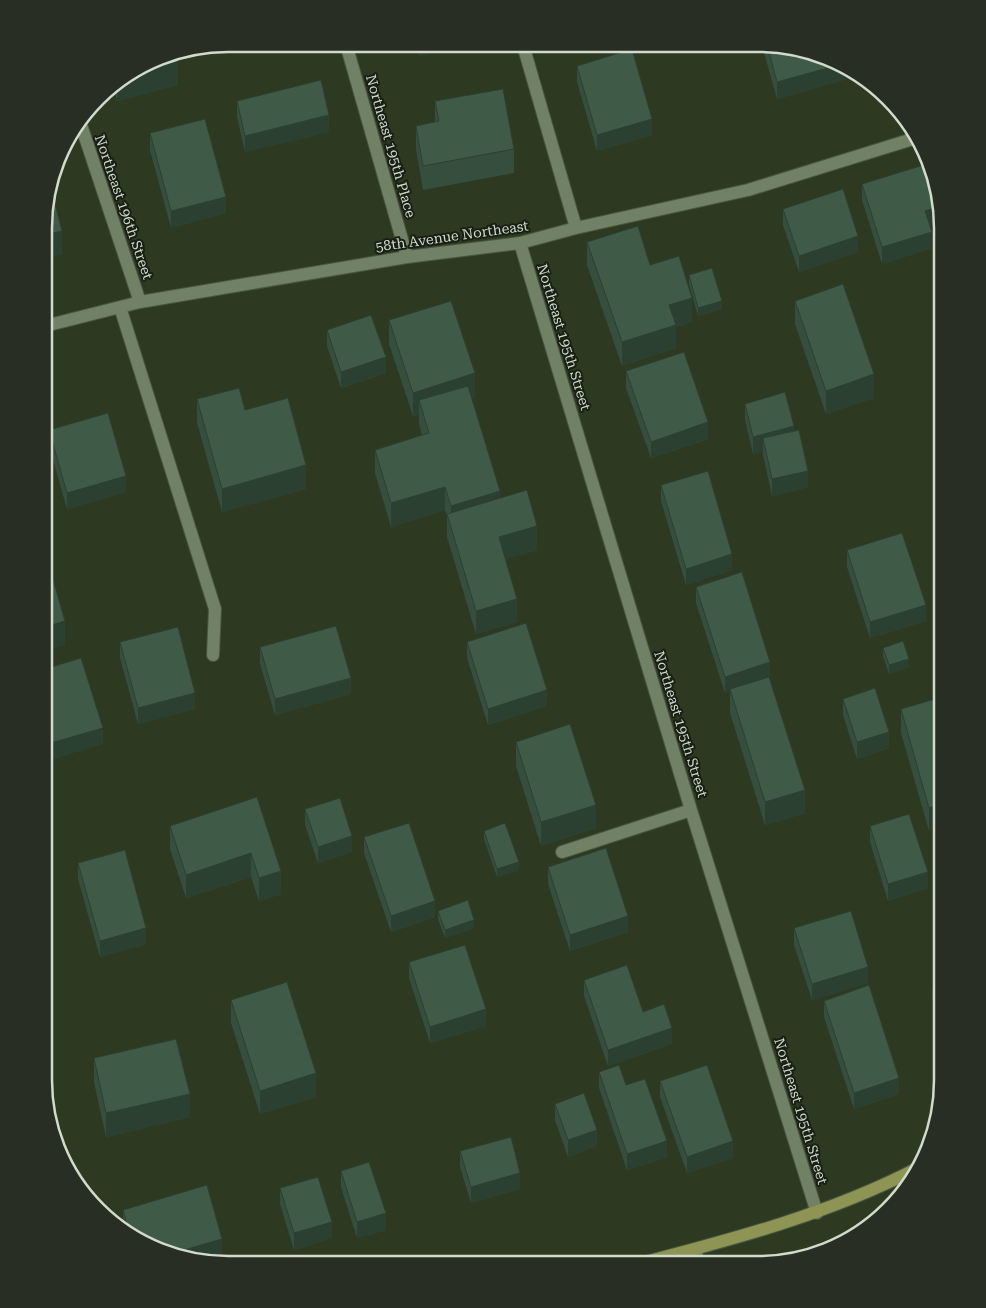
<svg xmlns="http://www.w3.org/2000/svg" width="986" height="1308" font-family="'Roboto Serif',serif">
<rect width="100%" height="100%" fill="#2d3a21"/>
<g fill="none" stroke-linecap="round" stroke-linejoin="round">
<g stroke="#4a553f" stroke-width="14">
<path id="minor" d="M346 44 407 257
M523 45 576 228
M80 122 140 302
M520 243 691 810 817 1213
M120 307 215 609 213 655
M45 326 140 302 407 257 520 243 576 228 748 190 916 138
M562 852 691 810
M695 1249 699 1264"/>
</g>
<g stroke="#4a553f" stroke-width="14">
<path id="major" d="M638 1264C734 1239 829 1214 918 1168"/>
</g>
<use href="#minor" stroke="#718165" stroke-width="12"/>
<use href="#major" stroke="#8e9554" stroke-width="12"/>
</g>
<path fill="#364e3e" d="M416 44H461L419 56Z
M762 45H782L850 71V78L777 99Z
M169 54 178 85 117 101 113 86Z
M577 66 652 135 597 151 577 82Z
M237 101 329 132 245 152 237 117Z
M435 101 514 149V173L423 190 416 149V126L435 122Z
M150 133 226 213 171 228 150 150Z
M862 184 930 226 932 248 882 264 862 200Z
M783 209 858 252 799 272 783 225Z
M587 242 650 265 692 322 676 327V348L622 366 587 265Z
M689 275 722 309 698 316 689 284Z
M795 301 874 398 826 414 795 324Z
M942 310V355L933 329V313Z
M389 320 475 397 471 398 500 498 537 550 505 559 517 622 476 634 447 537V516L445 510 391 527 375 473V450L422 435 419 424V415L413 416 389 344Z
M327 330 386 373 341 388 327 346Z
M626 371 708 439 651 458 626 388Z
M197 399 245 410 306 489 222 512 197 423Z
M745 404 794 431 808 487 772 496 763 455V451L753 454 745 420Z
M49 430 126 492 67 509 49 446Z
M661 485 732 570 686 585 661 501Z
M847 550 926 621 870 638 847 567Z
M696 587 770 679 805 813 765 825 730 713V691L725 693 696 603Z
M120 642 195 709 138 724 120 658Z
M467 642 547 706 488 725 467 658Z
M260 647 351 694 275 715 260 664Z
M883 648 909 667 889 674 883 656Z
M942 697 929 831 901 733V709Z
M843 699 889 748 857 759 843 715Z
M516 742 596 828 541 846 516 766Z
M257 797 281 894 259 901 251 877 186 898 170 849V826Z
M305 809 352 852 318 863 305 825Z
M870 826 928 888 888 901 870 842Z
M484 831 519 870 497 877 484 839Z
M364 837 435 917 391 932 364 853Z
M78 863 146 944 100 957 78 879Z
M548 867 628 932 570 951 548 884Z
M438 911 474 928 445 938 438 919Z
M794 928 868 983 812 1000 794 945Z
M409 962 486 1026 430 1043 409 978Z
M584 980 643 1012 672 1044 608 1066 584 996Z
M942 986 935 1013 932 997V988Z
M231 1000 316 1097 260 1114 231 1023Z
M824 1001 899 1094 854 1109 824 1017Z
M94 1058 190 1117 106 1137 94 1082Z
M599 1072 626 1085 667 1157 627 1170 599 1088Z
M660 1081 733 1158 687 1173 660 1097Z
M555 1104 597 1146 568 1157 555 1120Z
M460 1151 520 1189 471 1203 460 1167Z
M341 1171 386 1230 357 1238 341 1187Z
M280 1188 332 1238 294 1250 280 1204Z
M123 1210 222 1263H205L126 1233 123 1230Z"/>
<path fill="#2c4032" d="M419 44H461L419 56Z
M178 62V85L117 101V84L136 73Z
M835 66 850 71V78L777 99V82Z
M329 115V132L245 152V136Z
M652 119V135L597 151V135Z
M226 197V213L171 228V211Z
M937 207 941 222 925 227V211Z
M62 231V254L45 259V235Z
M932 232V248L882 264V247Z
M858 236V252L799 272V256Z
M692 298V322L676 327V348L622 366V342L669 305Z
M722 301V309L698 316V308Z
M386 357V373L341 388V372Z
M475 373V397L423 413 419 400V415L413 416V393Z
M874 374V398L826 414V391Z
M708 422V439L651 458V442Z
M794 426V442L763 438V451L753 454V437Z
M306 465V489L222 512V489Z
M808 471V487L772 496V479Z
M126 476V492L67 509V493Z
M445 487V510L391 527V503Z
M500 491V515L451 529V506Z
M537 526V550L499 561V537Z
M732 554V570L686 585V569Z
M517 599V622L476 634V611Z
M926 605V621L870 638V622Z
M65 621V645L45 650V627Z
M909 659V667L889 674V665Z
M770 662V679L730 689V691L725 693V677Z
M351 678V694L275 715V699Z
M547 690V706L488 725V709Z
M195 693V709L138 724V708Z
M103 728V744L44 762V745Z
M889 732V748L857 759V742Z
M805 790V813L765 825V802Z
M942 804V827L929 831V808Z
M596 805V828L541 846V822Z
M352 836V852L318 863V847Z
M251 853V877L186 898V875Z
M519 862V870L497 877V869Z
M281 871V894L259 901V878Z
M928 872V888L888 901V884Z
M435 901V917L391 932V916Z
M628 916V932L570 951V935Z
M474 920V928L445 938V930Z
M146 928V944L100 957V941Z
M868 967V983L812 1000V984Z
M942 1003V1012L935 1013V1005Z
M486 1009V1026L430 1043V1027Z
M672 1028V1044L608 1066V1050Z
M316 1073V1097L260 1114V1091Z
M899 1078V1094L854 1109V1093Z
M190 1094V1117L106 1137V1113Z
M597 1130V1146L568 1157V1140Z
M667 1141V1157L627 1170V1154Z
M733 1141V1158L687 1173V1157Z
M520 1173V1189L471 1203V1187Z
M386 1213V1230L357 1238V1222Z
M332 1222V1238L294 1250V1233Z
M222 1239V1263H205L177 1252Z"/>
<path fill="#3f5b48" stroke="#2c4032" d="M767 45H782L835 66 777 82Z
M632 49 652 119 597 135 577 66Z
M175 53 178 62 136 73 169 54Z
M321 80 329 115 245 136 237 101Z
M503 89 514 149 423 166 416 126 439 121 435 101Z
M205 119 226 197 171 211 150 133Z
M927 164 937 207 925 211 932 232 882 247 862 184Z
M51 188 62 231 45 235V204Z
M843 189 858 236 799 256 783 209Z
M638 226 650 265 679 256 692 298 669 305 676 325 622 342 587 242Z
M712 268 722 301 698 308 689 275Z
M843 284 874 374 826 391 795 301Z
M451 301 475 373 413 393 389 320Z
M942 310V339L933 313Z
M371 315 386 357 341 372 327 330Z
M684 352 708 422 651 442 626 371Z
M468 386 500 491 451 506 445 487 391 503 375 450 429 433 419 400Z
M239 388 245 410 288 398 306 465 222 489 197 399Z
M785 392 794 426 753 437 745 404Z
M108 413 126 476 67 493 49 430Z
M799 430 808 471 772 479 763 438Z
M708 471 732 554 686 569 661 485Z
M527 490 537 526 499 537 517 599 476 611 447 514Z
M902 533 926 605 870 622 847 550Z
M50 569 65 621 45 627V571Z
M742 572 770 662 725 677 696 587Z
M526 623 547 690 488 709 467 642Z
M336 626 351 678 275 699 260 647Z
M178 627 195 693 138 708 120 642Z
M903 641 909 659 889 665 883 648Z
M81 658 103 728 44 745 45 669Z
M769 677 805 790 765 802 730 689Z
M875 688 889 732 857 742 843 699Z
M942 697V804L929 808 901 709Z
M570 724 596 805 541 822 516 742Z
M257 797 281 871 259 878 251 853 186 875 170 826Z
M340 798 352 836 318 847 305 809Z
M909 814 928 872 888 884 870 826Z
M409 823 435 901 391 916 364 837Z
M505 823 519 862 497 869 484 831Z
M606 848 628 916 570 935 548 867Z
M125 850 146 928 100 941 78 863Z
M468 900 474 920 445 930 438 911Z
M851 911 868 967 812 984 794 928Z
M465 945 486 1009 430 1027 409 962Z
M627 965 643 1012 664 1004 672 1028 608 1050 584 980Z
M287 982 316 1073 260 1091 231 1000Z
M869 985 899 1078 854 1093 824 1001Z
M942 986V1003L935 1005 932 988Z
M176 1039 190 1094 106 1113 94 1058Z
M619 1065 626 1085 645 1079 667 1141 627 1154 599 1072Z
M707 1065 733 1141 687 1157 660 1081Z
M584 1093 597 1130 568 1140 555 1104Z
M511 1137 520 1173 471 1187 460 1151Z
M369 1162 386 1213 357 1222 341 1171Z
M318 1177 332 1222 294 1233 280 1188Z
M207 1185 222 1239 177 1252 130 1235 123 1210Z"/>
<g text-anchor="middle" stroke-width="4" stroke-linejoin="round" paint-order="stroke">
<g font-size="14" fill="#d1dacb" stroke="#191f14">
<text transform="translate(391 146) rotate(74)" y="5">Northeast 195th Place</text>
<text transform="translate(124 207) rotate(71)" y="5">Northeast 196th Street</text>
<text transform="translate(452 236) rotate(-8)" y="5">58th Avenue Northeast</text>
<text transform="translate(564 337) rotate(73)" y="5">Northeast 195th Street</text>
<text transform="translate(681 724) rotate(73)" y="5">Northeast 195th Street</text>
<text transform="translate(801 1111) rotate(73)" y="5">Northeast 195th Street</text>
</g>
</g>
<path d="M0 0H986V1308H0ZM228 52H758A176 176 0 0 1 934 228V1080A176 176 0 0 1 758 1256H228A176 176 0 0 1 52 1080V228A176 176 0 0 1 228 52Z" fill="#282e23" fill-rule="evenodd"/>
<path fill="none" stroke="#d1dacb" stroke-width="2.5" d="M228 52H758A176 176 0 0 1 934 228V1080A176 176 0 0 1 758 1256H228A176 176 0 0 1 52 1080V228A176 176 0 0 1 228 52Z"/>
</svg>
